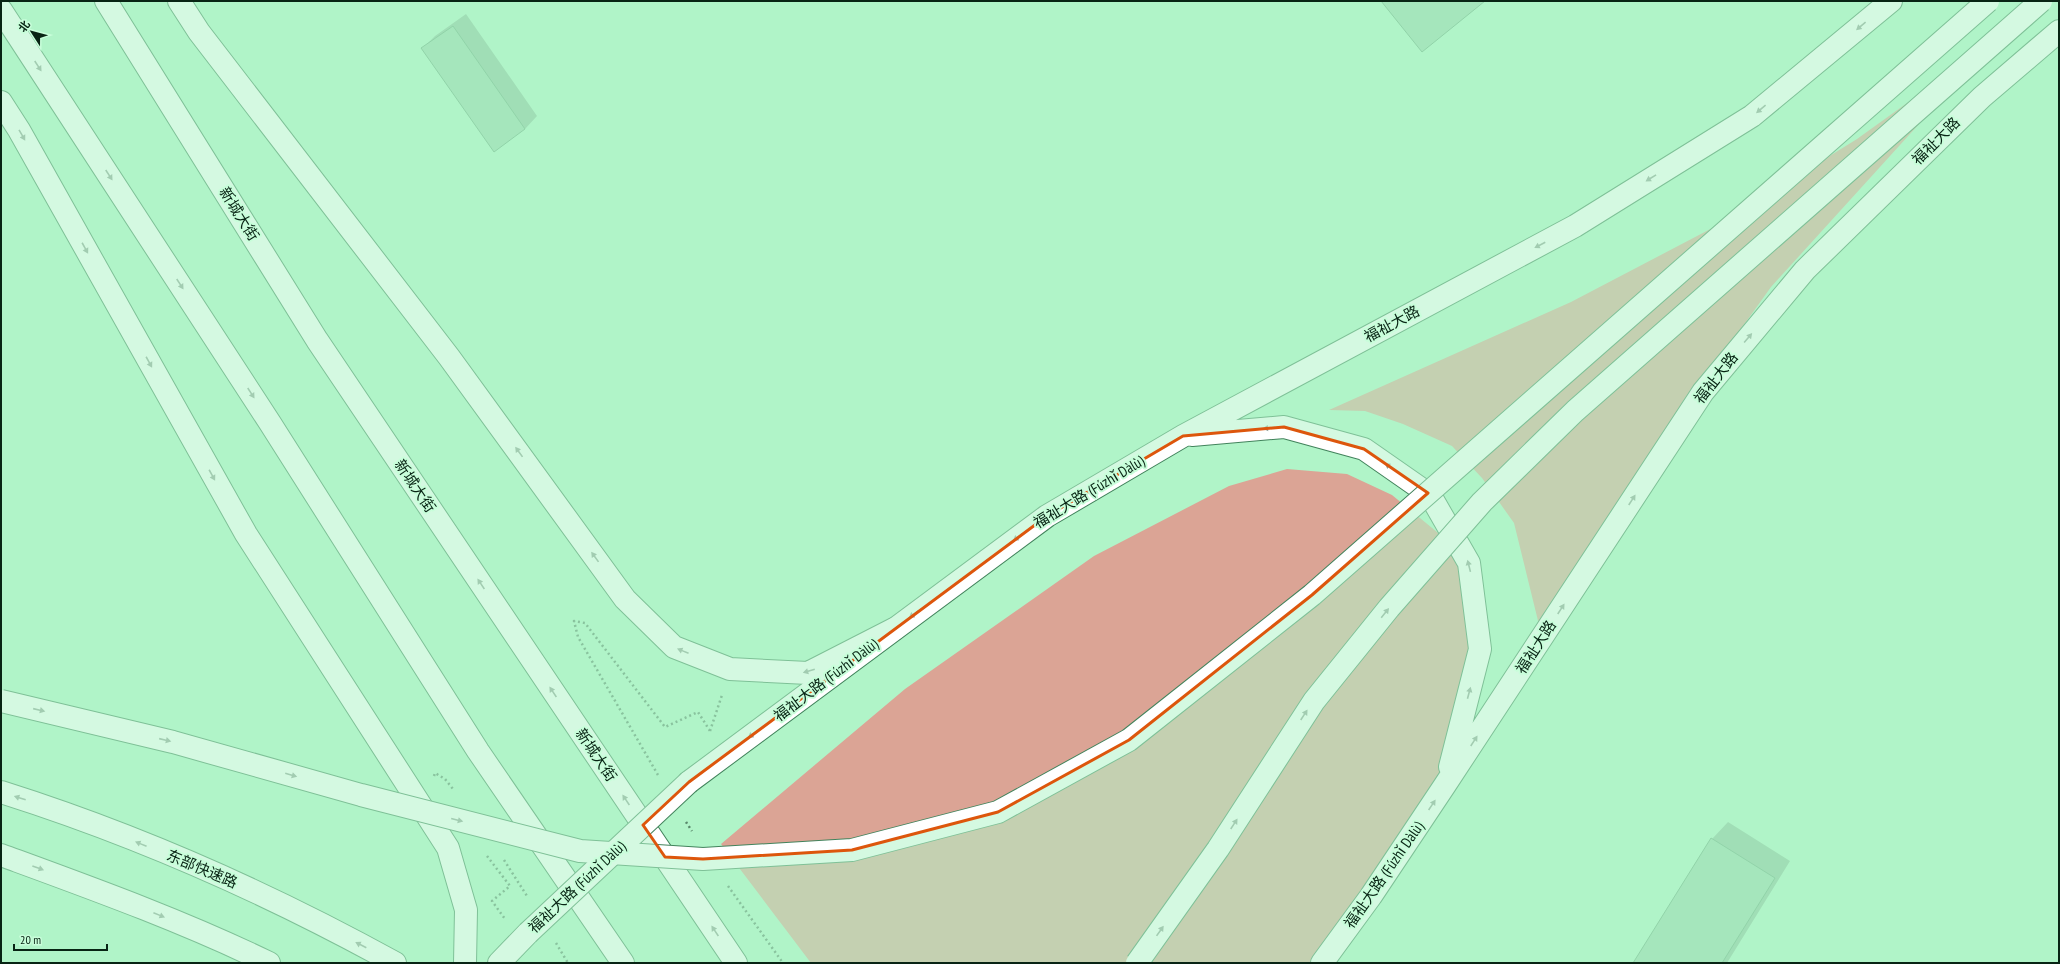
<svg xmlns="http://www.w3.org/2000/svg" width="2060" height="964" font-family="'PT Sans Narrow','Noto Sans SC',sans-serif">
<rect width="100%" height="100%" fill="#b0f4c8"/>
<path fill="#dba495" d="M1971 57 1979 58 1771 287 1680 414 1542 637 1514 523 1482 478 1452 446 1403 424 1365 411 1329 410 1571 302 1720 224 1857 139Z
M1287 469 1347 474 1392 495 1437 532 1464 566 1480 613 1470 729 1315 963H811L721 844 905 689 1094 556 1229 486Z"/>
<path fill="#0003" d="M466 14 537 116 525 129 422 49 435 36Z
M1728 822 1790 861 1727 963H1635L1712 839Z"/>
<path fill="#97d4ad" stroke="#6bac83" d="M1381 1H1485L1422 52Z
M453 26 525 129 494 152 421 48Z
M1711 838 1775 878 1722 963H1633Z"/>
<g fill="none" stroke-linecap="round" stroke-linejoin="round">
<g stroke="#42835c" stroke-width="24">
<path id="secondary" d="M1192 435 1284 427 1364 449 1430 495 1469 563 1480 649 1450 767
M689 782 1047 516 1183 436 1575 226 1752 116 1891 1
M499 963 528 933
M1322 963 1371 896 1445 785 1703 392 1805 270 1982 97 2059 31"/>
</g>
<g stroke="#42835c" stroke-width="24">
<path id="primary" d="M106 1 317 340 736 963
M179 1 199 32 449 357 625 599 674 647 730 669 808 673 894 629
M1 10 270 423 478 751 623 963
M1 102 19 130 246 534 448 848 466 910 465 963"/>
</g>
<g stroke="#42835c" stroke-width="24">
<path id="highway" d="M1 792C137 835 270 894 395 963
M1 855C91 888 183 921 269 963"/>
</g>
<path stroke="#59886b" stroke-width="2.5" stroke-dasharray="2 3" stroke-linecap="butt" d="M710 731 722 695
M658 775 578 637 574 621 585 623 665 727 698 712 710 731 709 732
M434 776 435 773 445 779 453 789
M686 822 692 831
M487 856 510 886 492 901 505 919
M504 860 527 896
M728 886 783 963
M556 943 568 963"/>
<use href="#secondary" stroke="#fff" stroke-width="22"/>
<use href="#primary" stroke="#fff" stroke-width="22"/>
<use href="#highway" stroke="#fff" stroke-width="22"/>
<g stroke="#42835c" stroke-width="24" stroke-linecap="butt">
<path id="secondary-bridge" d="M528 933 689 782"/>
</g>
<g stroke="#42835c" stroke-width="24" stroke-linecap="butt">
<path id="highway-bridge" d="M1 701 173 742 361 795 580 851 703 859 852 850 998 812 1129 740 1312 595 1988 1
M1137 963 1218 849 1314 701 1389 608 1482 502 1575 411 2041 1"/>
</g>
<use href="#secondary-bridge" stroke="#fff" stroke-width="22"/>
<use href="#highway-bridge" stroke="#fff" stroke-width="22"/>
</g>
<defs><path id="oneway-solid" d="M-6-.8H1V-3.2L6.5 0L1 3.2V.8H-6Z"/></defs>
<g fill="#909c95">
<use href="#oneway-solid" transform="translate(1861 26) rotate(140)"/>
<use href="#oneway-solid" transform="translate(38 66) rotate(57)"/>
<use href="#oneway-solid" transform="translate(1761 109) rotate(140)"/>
<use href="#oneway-solid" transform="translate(22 135) rotate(60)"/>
<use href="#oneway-solid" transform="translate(109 175) rotate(57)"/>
<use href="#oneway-solid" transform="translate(1651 178) rotate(148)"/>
<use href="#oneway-solid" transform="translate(1540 245) rotate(152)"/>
<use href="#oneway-solid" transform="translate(85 248) rotate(61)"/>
<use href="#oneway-solid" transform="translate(180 284) rotate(57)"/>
<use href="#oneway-solid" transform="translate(1748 338) rotate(-50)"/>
<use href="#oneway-solid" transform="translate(149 362) rotate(61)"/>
<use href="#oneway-solid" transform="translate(251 393) rotate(57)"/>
<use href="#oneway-solid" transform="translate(1269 428) rotate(175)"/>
<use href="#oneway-solid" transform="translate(519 452) rotate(-126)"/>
<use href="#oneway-solid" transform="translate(1390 467) rotate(-145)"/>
<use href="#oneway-solid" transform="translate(212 475) rotate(61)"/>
<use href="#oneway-solid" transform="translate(1632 500) rotate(-57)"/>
<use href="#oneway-solid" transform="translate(1018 537) rotate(143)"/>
<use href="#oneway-solid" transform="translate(595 557) rotate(-126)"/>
<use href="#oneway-solid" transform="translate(1469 566) rotate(-104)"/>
<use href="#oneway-solid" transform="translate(481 584) rotate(-124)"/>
<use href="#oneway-solid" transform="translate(1561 609) rotate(-57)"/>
<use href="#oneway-solid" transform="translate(1385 613) rotate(-51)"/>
<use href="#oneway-solid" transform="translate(914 614) rotate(143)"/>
<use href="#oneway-solid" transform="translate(683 651) rotate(-158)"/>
<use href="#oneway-solid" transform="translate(809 671) rotate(164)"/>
<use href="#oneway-solid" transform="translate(553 692) rotate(-124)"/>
<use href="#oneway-solid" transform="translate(1469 693) rotate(-75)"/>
<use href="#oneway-solid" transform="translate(39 710) rotate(13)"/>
<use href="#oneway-solid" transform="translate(1304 715) rotate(-57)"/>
<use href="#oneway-solid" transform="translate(753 734) rotate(143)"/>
<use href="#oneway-solid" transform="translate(165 740) rotate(13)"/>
<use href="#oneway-solid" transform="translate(1474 741) rotate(-57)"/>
<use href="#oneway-solid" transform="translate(291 775) rotate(16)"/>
<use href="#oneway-solid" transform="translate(20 798) rotate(-162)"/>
<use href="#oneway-solid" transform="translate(626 800) rotate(-124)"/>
<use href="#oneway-solid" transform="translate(1432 805) rotate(-56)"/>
<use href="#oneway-solid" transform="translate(457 820) rotate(14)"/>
<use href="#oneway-solid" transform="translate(1234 824) rotate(-57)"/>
<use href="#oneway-solid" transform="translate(141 844) rotate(-158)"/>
<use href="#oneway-solid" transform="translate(38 868) rotate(20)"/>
<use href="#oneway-solid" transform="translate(159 915) rotate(22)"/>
<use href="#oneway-solid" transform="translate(715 931) rotate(-124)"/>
<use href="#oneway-solid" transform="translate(1160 931) rotate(-55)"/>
<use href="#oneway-solid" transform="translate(361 945) rotate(-153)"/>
</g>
<path d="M0 0H2060V964H0ZM1284 427 1364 449 1428 493 1312 595 1129 740 998 812 852 850 703 859 665 857 643 825 689 782 1047 516 1183 436Z" fill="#b0f4c8" fill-opacity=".55" fill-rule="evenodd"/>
<path fill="none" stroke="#dd560c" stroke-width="3" stroke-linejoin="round" d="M1284 427 1364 449 1428 493 1312 595 1129 740 998 812 852 850 703 859 665 857 643 825 689 782 1047 516 1183 436Z"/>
<g text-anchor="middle" stroke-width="4" stroke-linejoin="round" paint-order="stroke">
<g font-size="15" fill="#082414" stroke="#c8feda">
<text transform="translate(1936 141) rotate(-45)" y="5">福祉大路</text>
<text transform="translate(239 214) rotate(58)" y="5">新城大街</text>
<text transform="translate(1392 324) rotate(-28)" y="5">福祉大路</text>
<text transform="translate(1716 378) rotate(-52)" y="5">福祉大路</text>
<text transform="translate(415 486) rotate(56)" y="5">新城大街</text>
<text transform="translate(1089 492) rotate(-31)" y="5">福祉大路 (Fúzhǐ Dàlù)</text>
<text transform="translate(1536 647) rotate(-57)" y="5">福祉大路</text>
<text transform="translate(826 680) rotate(-37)" y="5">福祉大路 (Fúzhǐ Dàlù)</text>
<text transform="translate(596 755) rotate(56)" y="5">新城大街</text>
<text transform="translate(202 869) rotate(23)" y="5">东部快速路</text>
<text transform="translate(1384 875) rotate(-55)" y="5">福祉大路 (Fúzhǐ Dàlù)</text>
<text transform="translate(577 887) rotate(-43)" y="5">福祉大路 (Fúzhǐ Dàlù)</text>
</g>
</g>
<rect width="2060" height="964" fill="none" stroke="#082414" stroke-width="4"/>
<g transform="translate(32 32) rotate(306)" stroke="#c8feda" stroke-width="3" paint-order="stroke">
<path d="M0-3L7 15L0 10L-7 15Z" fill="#082414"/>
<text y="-6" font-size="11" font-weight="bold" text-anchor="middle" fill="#082414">北</text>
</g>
<path d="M14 944v6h93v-6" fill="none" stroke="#082414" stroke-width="2"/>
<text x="20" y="944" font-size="12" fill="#082414" stroke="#c8feda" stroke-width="3" paint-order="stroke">20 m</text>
</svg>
